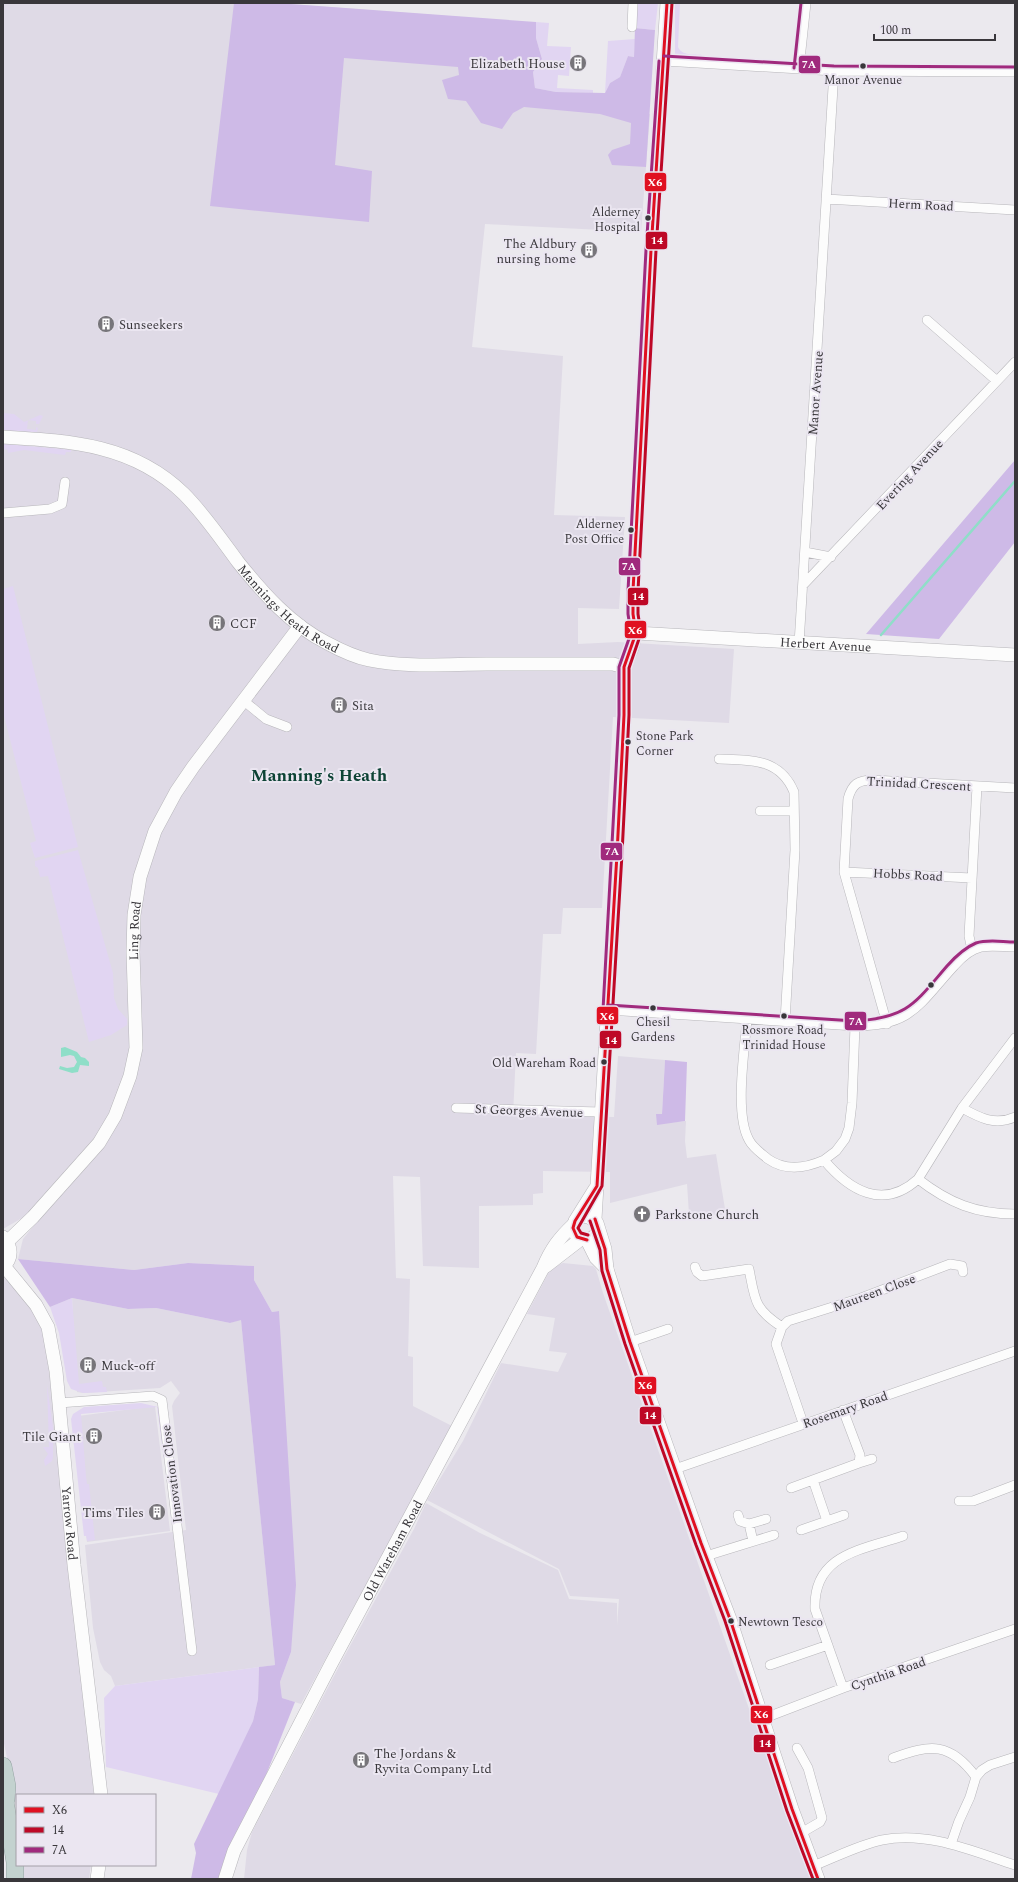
<svg xmlns="http://www.w3.org/2000/svg" width="1018" height="1882" font-family="Spectral,serif">
<rect width="100%" height="100%" fill="#ebe9ee"/>
<path fill="#dfdae6" d="M3 3H277L525 22 520 98 650 114 641 232 485 224 472 347 563 356 554 515 625 517 619 609 578 608V644L618 642 734 649 729 723 613 717 602 908H563L561 934H543L536 1054 516 1053 513 1115 614 1117 618 1056 665 1060 662 1114 657 1124 686 1121 685 1141 687 1158 716 1154 726 1215 689 1214 687 1184 610 1203V1172L543 1171V1193L533 1194V1205L479 1206V1268L423 1266 420 1177 393 1176 396 1278 410 1279 408 1356 413 1357V1406L452 1426 301 1704 282 1698 280 1682 291 1652 279 1311 272 1312 254 1280V1266L188 1263 134 1270 18 1259 23 1239 120 1119 128 1101 136 1078 141 1048 140 1029 128 1020 132 1031 130 1051 117 1098 97 1135 29 1214 3 1229Z
M563 1263 593 1266 596 1269 603 1293 753 1720 762 1719 818 1879H244L247 1850 252 1832 344 1657 414 1529 426 1503 480 1533 558 1570 569 1599 617 1603V1625L619 1599 570 1596 559 1569 427 1500 463 1441 501 1363 558 1372 567 1353 549 1351 555 1318 527 1314 549 1272 554 1267Z
M3 1277 19 1289 45 1332 94 1795H17V1814L14 1791 3 1739Z
M72 1298 128 1309 156 1308 230 1323 241 1319 275 1665 115 1686 111 1676 104 1670 100 1662 93 1628 85 1545 186 1530 172 1406 174 1401 180 1393 171 1381 160 1388 83 1393 77 1392Z
M155 1406 170 1531 87 1542 78 1416Z
M22 1865H91L89 1879H22Z"/>
<path fill="#e1d5f2" d="M637 3H658L655 30 635 28Z
M675 3H680L678 47C682 56 694 54 702 55V58L677 56 675 54Z
M536 22 549 23 547 46 571 47 569 76 558 75 557 88 593 90V93L556 92 535 88 533 72 542 59 536 38Z
M635 39 634 57 628 56 620 77 610 83 605 93 608 41Z
M3 413 14 414 24 422 40 415 43 416 39 424H36V421L28 420 27 429 36 430V427L38 428 37 432 3 430Z
M3 444 71 450V452H66L65 455 24 450 8 453 7 449 3 450Z
M13 586 78 847 35 858 30 843 36 841 3 712V589Z
M78 850 113 973 114 998 118 1009 127 1019V1025L111 1035 89 1042 48 876 40 877 38 868 35 866V861Z
M72 1298 79 1384 102 1381 103 1387H106L107 1392 83 1393 71 1389 67 1381 59 1333 50 1307Z
M47 1385 53 1427V1457L52 1461 45 1466 44 1460 48 1454 43 1447H49Z
M141 1403 158 1407 160 1412 166 1458 164 1460 157 1407 81 1414 86 1476 87 1484H89L95 1540 87 1541 86 1536H84L71 1419 73 1414 84 1407Z
M259 1667 258 1699 253 1721 219 1794 106 1767 104 1698 115 1686Z"/>
<path fill="#cebae7" d="M234 3H277L536 22V38L542 59 533 72 535 88 556 92 605 93 610 83 620 77 628 56 634 57 635 28 655 30 646 167 612 165 608 155 612 150 630 144 631 123 600 114 524 107 513 113 502 129 481 123 466 101 448 99 442 80 459 75 458 67 344 58 335 165 372 171 369 222 210 206Z
M1015 460V542L939 639 866 634Z
M665 1060 687 1062 685 1121 657 1125 656 1114H662Z
M18 1259 134 1270 188 1263 254 1266V1280L272 1312 279 1311 296 1585 291 1652 280 1682 282 1698 295 1702 266 1775 232 1844 219 1879H191L196 1853 194 1844 253 1721 258 1699 259 1667 275 1665 241 1320 230 1323 156 1308 128 1309 72 1298 50 1307Z"/>
<path fill="#8fdec8" d="M65 1047 77 1052 81 1057 85 1058 89 1062V1066L80 1065 78 1072 72 1073 59 1069 60 1066 67 1068 74 1067 77 1062 74 1056 70 1055 61 1057V1048Z"/>
<g fill="none" stroke-linecap="round" stroke-linejoin="round">
<path stroke="#8fdec8" stroke-width="2.5" d="M881 635 1015 481"/>
<g stroke="#b7b6ba" stroke-width="10">
<path id="street" d="M632 27 633 3
M664 61 834 71 1015 72
M799 69 806 3
M826 199 1015 210
M927 320 997 381
M3 513 50 509 62 504 65 482
M805 552 831 557
M803 585 1015 362
M799 644 834 71
M244 701 266 719 287 727
M719 759C750 760 780 758 794 792L795 850 785 1021
M760 811H794
M844 872 972 878
M972 950 969 936 977 786
M608 1010 855 1026C912 1026 919 1004 954 966 961 958 971 949 981 947 992 945 1004 947 1015 947
M747 1018C745 1048 734 1114 749 1140 753 1148 761 1153 768 1159 785 1171 806 1168 824 1160 849 1190 883 1211 918 1179 949 1203 976 1214 1015 1214
M887 1024 844 872 848 799C852 784 858 780 873 780L1015 788
M456 1108 601 1112
M962 1108C980 1118 995 1126 1015 1117
M824 1160 836 1151 845 1139 849 1128 852 1103 855 1026
M918 1179 962 1108 1015 1038
M695 1267 697 1272 702 1276 749 1269C755 1300 754 1309 782 1327L776 1344 803 1423
M782 1327 788 1321 861 1298 950 1264 962 1266 963 1272
M630 1342 668 1329
M59 1403 153 1396 162 1400 192 1651
M859 1463 872 1459
M675 1469 1015 1351
M813 1480 827 1521
M791 1488 859 1463 860 1455 843 1410
M959 1501H973L1015 1485
M738 1515 740 1521 749 1524 753 1541
M749 1524 766 1519
M801 1530 844 1515
M706 1556 774 1535
M770 1665 828 1645
M843 1688 815 1609C813 1554 862 1550 903 1536
M762 1719 843 1688 1015 1629
M797 1748 808 1768 822 1818 820 1822 801 1833
M893 1758C931 1744 950 1742 976 1777
M951 1844 959 1821 970 1797 976 1777 982 1770 990 1765 1015 1757
M813 1866C836 1857 859 1845 882 1840 928 1831 972 1851 1015 1865"/>
</g>
<g stroke="#b7b6ba" stroke-width="14">
<g id="secondary">
<path id="s1" d="M3 437C70 441 133 444 184 494 204 514 221 539 238 562 263 593 291 625 327 643 340 650 355 657 369 660 406 668 450 664 487 664 529 664 571 664 613 664L624 667"/>
<path id="s2" d="M636 633 1015 655"/>
<path d="M595 1189 575 1221 573 1228 577 1237 587 1240 594 1237 598 1231"/>
<path d="M578 1218 588 1216 597 1223 605 1249 607 1269 629 1339 701 1543 730 1619 792 1809 818 1879"/>
<path d="M595 1219 617 854 624 715V667L632 648 636 633 633 614V591L651 250 667 3"/>
<path d="M3 1237C12 1246 13 1258 3 1267"/>
<path d="M587 1240 596 1258 607 1269"/>
<path id="s3" d="M8 1241 33 1217 99 1143 115 1116 130 1076 136 1048 133 952 134 915 140 877 155 831 176 792 193 767 300 626"/>
<path id="s4" d="M4 1266 36 1305 48 1327 56 1371 74 1565 101 1795"/>
<path d="M546 1266 581 1239"/>
<path d="M97 1879 99 1865"/>
<path id="s5" d="M225 1879 234 1851 330 1666 543 1268C551 1249 559 1238 574 1224"/>
</g>
</g>
<g stroke="#94a3a2" stroke-width="18">
<path id="highway" d="M3 1766 7 1786 6 1800
M3 1789 15 1862V1879"/>
</g>
<use href="#street" stroke="#fcfcfc" stroke-width="9"/>
<use href="#secondary" stroke="#fcfcfc" stroke-width="13"/>
<use href="#highway" stroke="#c3d2cf" stroke-width="17"/>
<g stroke="#ebe6f1" stroke-width="6">
<path id="bus-1" d="M595 1219 605 1249 607 1269 630 1342 701 1543 730 1619 792 1809 818 1879
M587 1240 577 1237 573 1228 575 1221 597 1186 617 854 624 715V667L636 633 633 614V591L651 250 667 3"/>
</g>
<g stroke="#ebe6f1" stroke-width="6">
<path id="bus-2" d="M590 1221 600 1250 602 1271 625 1344 696 1545 725 1621 787 1811 813 1879
M588 1235 581 1233 578 1228 602 1186 622 854 629 715V668L641 633 638 614V591L656 250 672 3"/>
</g>
<g stroke="#ebe6f1" stroke-width="6">
<path id="bus-3" d="M664 56 834 66 1015 67
M794 68 801 3
M608 1005 855 1021C908 1018 915 1003 947 966 955 957 964 948 976 943 988 939 1002 942 1015 942
M603 1010 619 715V667L631 633 628 614V591L646 250 659 61"/>
</g>
<use href="#bus-1" stroke="#e01021" stroke-width="3"/>
<use href="#bus-2" stroke="#be0826" stroke-width="3"/>
<use href="#bus-3" stroke="#a02a7d" stroke-width="3"/>
</g>
<defs>
<g id="building-disc" transform="scale(0.9)"><circle r="9.5" fill="#77757a" stroke="#ebe6f1"/><path d="M-4-6H4V6H1V3H-1V6H-4ZM-2.5-4.3h1.7v1.8h-1.7ZM.8-4.3h1.7v1.8H.8ZM-2.5-1h1.7V.8h-1.7ZM.8-1h1.7V.8H.8Z" fill="#fff"/></g>
<g id="church-disc" transform="scale(0.9)"><circle r="9.5" fill="#77757a" stroke="#ebe6f1"/><path d="M-1.2-6h2.4v3.5h3.3v2.4h-3.3V6h-2.4V-.1h-3.3v-2.4h3.3Z" fill="#fff"/></g>
</defs>
<g fill-rule="evenodd">
<use href="#building-disc" x="578" y="63"/>
<use href="#building-disc" x="589" y="250"/>
<use href="#building-disc" x="106" y="324"/>
<use href="#building-disc" x="217" y="623"/>
<use href="#building-disc" x="339" y="705"/>
<use href="#church-disc" x="642" y="1214"/>
<use href="#building-disc" x="88" y="1365"/>
<use href="#building-disc" x="94" y="1436"/>
<use href="#building-disc" x="157" y="1512"/>
<use href="#building-disc" x="361" y="1760"/>
</g>
<g fill="#39373b" stroke="#ebe6f1" stroke-width="1.5">
<circle cx="863" cy="66" r="3.5"/>
<circle cx="648" cy="218" r="3.5"/>
<circle cx="631" cy="530" r="3.5"/>
<circle cx="628" cy="742" r="3.5"/>
<circle cx="931" cy="985" r="3.5"/>
<circle cx="653" cy="1008" r="3.5"/>
<circle cx="784" cy="1016" r="3.5"/>
<circle cx="604" cy="1062" r="3.5"/>
<circle cx="731" cy="1621" r="3.5"/>
</g>
<g text-anchor="middle" stroke-width="4" stroke-linejoin="round" paint-order="stroke">
<g font-size="12" fill="#39373b" stroke="#ebe6f1">
<text x="863" y="84">Manor Avenue</text>
<text x="640" y="216" text-anchor="end">Alderney<tspan x="640" dy="15">Hospital</tspan></text>
<text x="624" y="528" text-anchor="end">Alderney<tspan x="624" dy="15">Post Office</tspan></text>
<text x="636" y="740" text-anchor="start">Stone Park<tspan x="636" dy="15">Corner</tspan></text>
<text x="653" y="1026">Chesil<tspan x="653" dy="15">Gardens</tspan></text>
<text x="784" y="1034">Rossmore Road,<tspan x="784" dy="15">Trinidad House</tspan></text>
<text x="596" y="1067" text-anchor="end">Old Wareham Road</text>
<text x="738" y="1626" text-anchor="start">Newtown Tesco</text>
</g>
<g font-size="13" fill="#39373b" stroke="#ebe6f1" text-anchor="start">
<text x="565" y="68" text-anchor="end">Elizabeth House</text>
<text x="576" y="248" text-anchor="end">The Aldbury<tspan x="576" dy="15">nursing home</tspan></text>
<text x="119" y="329">Sunseekers</text>
<text x="230" y="628">CCF</text>
<text x="352" y="710">Sita</text>
<text x="655" y="1219">Parkstone Church</text>
<text x="101" y="1370">Muck-off</text>
<text x="81" y="1441" text-anchor="end">Tile Giant</text>
<text x="144" y="1517" text-anchor="end">Tims Tiles</text>
<text x="374" y="1758">The Jordans &amp;<tspan x="374" dy="15">Ryvita Company Ltd</tspan></text>
</g>
<g font-size="13" fill="#39373b" stroke="#ebe6f1">
<text transform="translate(921 204) rotate(3)" y="5">Herm Road</text>
<text transform="translate(815 393) rotate(-86)" y="5">Manor Avenue</text>
<text transform="translate(909 474) rotate(-47)" y="5">Evering Avenue</text>
<text dy="5" stroke="none"><textPath href="#s1" startOffset="351">Mannings Heath Road</textPath></text>
<text dy="5" stroke="none"><textPath href="#s2" startOffset="190">Herbert Avenue</textPath></text>
<text transform="translate(919 783) rotate(3)" y="5">Trinidad Crescent</text>
<text transform="translate(908 874) rotate(3)" y="5">Hobbs Road</text>
<text dy="5" stroke="none"><textPath href="#s3" startOffset="354">Ling Road</textPath></text>
<text transform="translate(529 1110) rotate(2)" y="5">St Georges Avenue</text>
<text transform="translate(874 1292) rotate(-20)" y="5">Maureen Close</text>
<text transform="translate(845 1409) rotate(-19)" y="5">Rosemary Road</text>
<text transform="translate(171 1474) rotate(-97)" y="5">Innovation Close</text>
<text dy="5" stroke="none"><textPath href="#s4" startOffset="273">Yarrow Road</textPath></text>
<text dy="5" stroke="none"><textPath href="#s5" startOffset="369">Old Wareham Road</textPath></text>
<text transform="translate(888 1673) rotate(-19)" y="5">Cynthia Road</text>
</g>
<g font-size="17" font-weight="bold" fill="#0d4335" stroke="#ebe6f1">
<text x="319" y="781">Manning's Heath</text>
</g>
</g>
<g stroke="#ebe6f1" stroke-width="1.5">
<rect x="798" y="55" width="23" height="19" rx="4" fill="#a02a7d"/>
<rect x="644" y="172" width="23" height="20" rx="4" fill="#e01021"/>
<rect x="645" y="231" width="23" height="19" rx="4" fill="#be0826"/>
<rect x="618" y="557" width="23" height="19" rx="4" fill="#a02a7d"/>
<rect x="627" y="587" width="22" height="19" rx="4" fill="#be0826"/>
<rect x="624" y="620" width="23" height="19" rx="4" fill="#e01021"/>
<rect x="600" y="842" width="23" height="19" rx="4" fill="#a02a7d"/>
<rect x="596" y="1006" width="23" height="19" rx="4" fill="#e01021"/>
<rect x="844" y="1011" width="23" height="20" rx="4" fill="#a02a7d"/>
<rect x="599" y="1030" width="23" height="19" rx="4" fill="#be0826"/>
<rect x="634" y="1376" width="23" height="19" rx="4" fill="#e01021"/>
<rect x="639" y="1406" width="23" height="19" rx="4" fill="#be0826"/>
<rect x="750" y="1705" width="23" height="19" rx="4" fill="#e01021"/>
<rect x="753" y="1734" width="23" height="19" rx="4" fill="#be0826"/>
</g>
<g font-size="11" text-anchor="middle" font-weight="bold" fill="#fff">
<text x="809" y="68">7A</text>
<text x="655" y="186">X6</text>
<text x="657" y="244">14</text>
<text x="629" y="570">7A</text>
<text x="638" y="600">14</text>
<text x="635" y="634">X6</text>
<text x="612" y="855">7A</text>
<text x="607" y="1020">X6</text>
<text x="856" y="1025">7A</text>
<text x="611" y="1044">14</text>
<text x="645" y="1389">X6</text>
<text x="650" y="1419">14</text>
<text x="761" y="1718">X6</text>
<text x="765" y="1747">14</text>
</g>
<rect width="1018" height="1882" fill="none" stroke="#39373b" stroke-width="8"/>
<rect x="16" y="1794" width="140" height="72" fill="#ebe6f1" stroke="#a4a0a8"/>
<rect x="24" y="1807" width="20" height="6" fill="#e01021" stroke="#a4a0a8"/>
<text x="52" y="1814" font-size="12" fill="#39373b">X6</text>
<rect x="24" y="1827" width="20" height="6" fill="#be0826" stroke="#a4a0a8"/>
<text x="52" y="1834" font-size="12" fill="#39373b">14</text>
<rect x="24" y="1847" width="20" height="6" fill="#a02a7d" stroke="#a4a0a8"/>
<text x="52" y="1854" font-size="12" fill="#39373b">7A</text>
<path d="M874 34v6h121v-6" fill="none" stroke="#39373b" stroke-width="2"/>
<text x="880" y="34" font-size="12" fill="#39373b" stroke="#ebe6f1" stroke-width="3" paint-order="stroke">100 m</text>
</svg>
